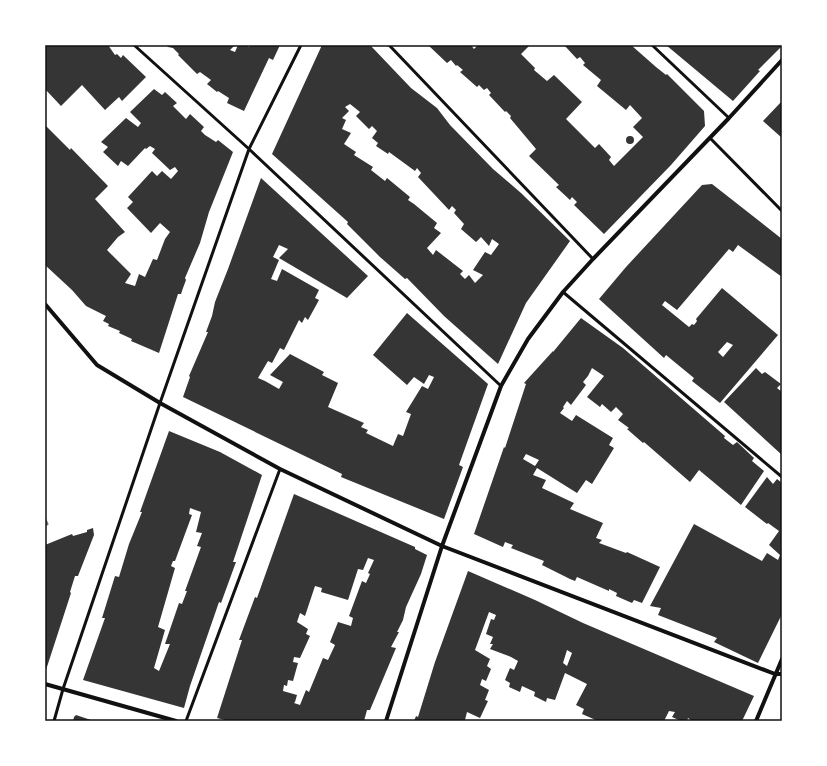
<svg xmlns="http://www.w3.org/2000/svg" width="827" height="766" font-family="'Space Grotesk',sans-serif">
<rect width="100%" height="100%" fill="#fff"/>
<path fill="#353535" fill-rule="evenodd" d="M45 45H108L115 55 117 54 121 58 123 55 146 77 122 101 119 97 105 110 82 85 61 106 45 89Z
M166 45H235L230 50 235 52 238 45H246L249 47 250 45H280L273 60 269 58 244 111 227 103 229 98 218 91 217 92 207 84 211 80 200 72 197 74 178 55 179 54 173 48 168 47Z
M322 45H370L411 88 437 108 450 125 493 169 521 193 570 241 526 303 498 364 444 316 407 278 405 279 380 257 347 224 348 222 272 154ZM350 104 360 112 356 116 369 129 372 126 377 131 372 138 378 143 376 146 388 154 389 152 415 171 417 168 421 173 418 177 449 210 452 206 456 210 454 213 464 224 461 229 476 242 481 237 489 246 492 239 499 244 491 255 485 252 473 270 483 275 475 283 469 275 465 279 460 274 463 271 436 250 433 255 427 248 441 233 434 228 437 223 414 204 408 200 410 197 387 178 385 181 371 170 373 167 354 155 356 152 344 144 351 133 342 129 346 120 342 118 349 111 345 107Z
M428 45H471L474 49 478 45H530L521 54 535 68 534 70 547 81 554 75 582 102 566 119 595 148 599 144 611 157 609 160 614 166 643 137 633 127 642 118 630 105 626 110 597 86 601 80 583 65 585 63 580 57 577 59 564 45H631L656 67 666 75 667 74 704 111 705 126 671 165 604 234 574 205 577 202 572 197 570 200 556 187 559 185 529 156 536 149 510 118 511 116 506 111 505 112 489 95 491 93 487 88 484 90 479 85 477 87 460 72 463 70 457 65 456 66 451 60 447 63Z
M666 45H782V46L758 70 760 71 733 101Z
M154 89 162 95 165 92 177 103 173 106 186 119 190 114 204 127 201 131 205 135 216 142 218 140 233 152 209 212 200 243 185 278 186 280 183 288 181 294H178L159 353 131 341 132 339 119 333 120 331 108 326 109 324 103 321 106 316 86 306 72 290 45 265V125L70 150 71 148 108 186 95 199 125 232 118 237 107 250 131 274 125 283 135 286 139 274 145 277 153 259 157 260 165 239 170 232 160 223 151 233 127 208 133 202 128 197 152 171 157 176 162 171 171 179 178 171 175 167 170 170 152 153 155 149 150 146 146 149 145 148 128 166 121 161 118 166 103 152 108 147 101 142 126 118 138 127 141 123 130 112Z
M782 101V138L763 121Z
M626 140a4 4 0 1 1 8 0a4 4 0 1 1-8 0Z
M261 178 368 276 347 298 279 258 288 249 279 245 273 257 279 260 271 279 277 281 282 269 319 290 315 298 319 300 308 320 305 317 302 323 299 320 284 350 280 348 272 363 268 361 258 378 265 381 279 389 283 382 270 375 290 354 324 372 322 375 338 383 328 407 364 423 361 427 368 430 366 433 393 446 398 434 403 436 411 414 406 412 422 386 428 389 434 377 429 375 424 384 414 377 407 385 373 355 407 313 488 384 459 465 463 467 444 519 341 477 342 474 183 397 190 377 189 376 208 332H206L212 316 215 302 228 269Z
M712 184 782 239V277L738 245 733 252 729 249 677 310 665 301 662 305 689 327 692 324 694 325 697 321 696 319 722 288 778 335 720 403 692 381 694 378 666 355 664 358 599 299 626 267 702 185ZM727 342 733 345 723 357 718 352Z
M581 318 623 348 725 436 724 438 733 445 737 442 754 458 752 461 764 471 741 505 699 470 690 482 644 442 643 443 627 429 629 428 618 420 623 414 616 407 611 412 602 404 600 407 587 397 604 376 592 368 588 376 583 382 586 385 571 405 567 401 563 407 564 408 560 413 572 421 576 415 613 438 609 445 614 448 592 484 586 480 577 493 537 468 533 475 546 480 542 488 574 503 570 509 603 523 596 538 602 540 599 543 626 553 627 552 660 567 642 603 634 600 632 603 616 596 617 593 609 589V591L577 577 575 581 570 579 542 565 544 561 511 548 513 545 505 542 503 547 474 534 504 447 505 448 526 384 524 383 553 351V352ZM526 454 539 460 535 466 523 459Z
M756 368 762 374 765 372 781 384 777 388 782 392V455L724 402Z
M169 431 220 452 262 475 233 562H236L221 603 219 602 190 686 184 708 83 680 105 618H102L115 576 119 577 129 544 142 512H140ZM190 508 201 512 196 532 202 533 197 546 201 547 185 591H187L182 604 179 603 165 644H170L159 671 154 668 165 630 158 627 175 568 171 566 173 561H175L192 515 189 514Z
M767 477 773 484 777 479 782 483V614L758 663 714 642 717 638 658 615 661 608 650 606 694 524 762 561 767 553 778 560 780 555 769 545 779 531 768 523 767 524 745 507Z
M294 494 415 547V549L427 555 421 574 406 607 403 620 397 632H399L391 647 396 648 370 710H367L364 721H229L217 718 242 640H239L255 597 257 598ZM368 558 374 560 368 573 370 574 366 583 362 581 349 616 353 618 351 626 338 622 330 642 335 645 328 660 323 658 309 692 306 690 300 705 294 703 295 702 297 695 283 691 284 685 287 686 288 680 293 681 298 663 293 662 294 657 300 658 310 636 306 634 308 629 297 622 300 613 305 616 315 586 322 588 321 592 348 600 358 569 363 570Z
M93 528 94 535 78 576H75L70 592 71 593 45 673V545L72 534 73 536 87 532V530Z
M468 571 535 600 583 623 754 696 742 721H692L688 718 687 721H681L672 717 675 712 669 711 664 721H598L582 714 584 709 576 705 587 684 565 673 555 700 547 698 546 702 534 696 535 692 522 686 520 692 509 687 510 683 505 680 510 668 514 670 518 661 511 657 490 649 493 644H490L493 637 486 634 491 619 494 620 496 615 489 612 475 650 490 659 487 666 491 669 486 681 482 679 480 685 489 690 485 700 488 701 480 718 467 712 465 720 468 721H414L416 716 418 717 435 662ZM567 650 572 653 567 666 563 663Z
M76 715 94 721H73L74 717Z"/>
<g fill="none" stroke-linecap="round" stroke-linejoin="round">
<path stroke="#111" stroke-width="3" d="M134 45 249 149 501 386
M389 45 593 259
M652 45 729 118
M710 138 782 211
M563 292 782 477
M54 721 63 689 160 403 249 149 301 45
M186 721 280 469"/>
<path stroke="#111" stroke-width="4" d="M45 304 97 365 160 403 280 469 442 546 775 674H782
M45 684 176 721
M386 721 442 546 501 386 528 339 563 292 593 259 729 118 782 60
M756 721 782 659"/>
<path stroke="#707070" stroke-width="3" d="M45 520 47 524"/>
</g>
<rect width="827" height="766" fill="none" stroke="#ffffff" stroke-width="92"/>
<rect x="46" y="46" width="735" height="674" fill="none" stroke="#111" stroke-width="1.5"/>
</svg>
